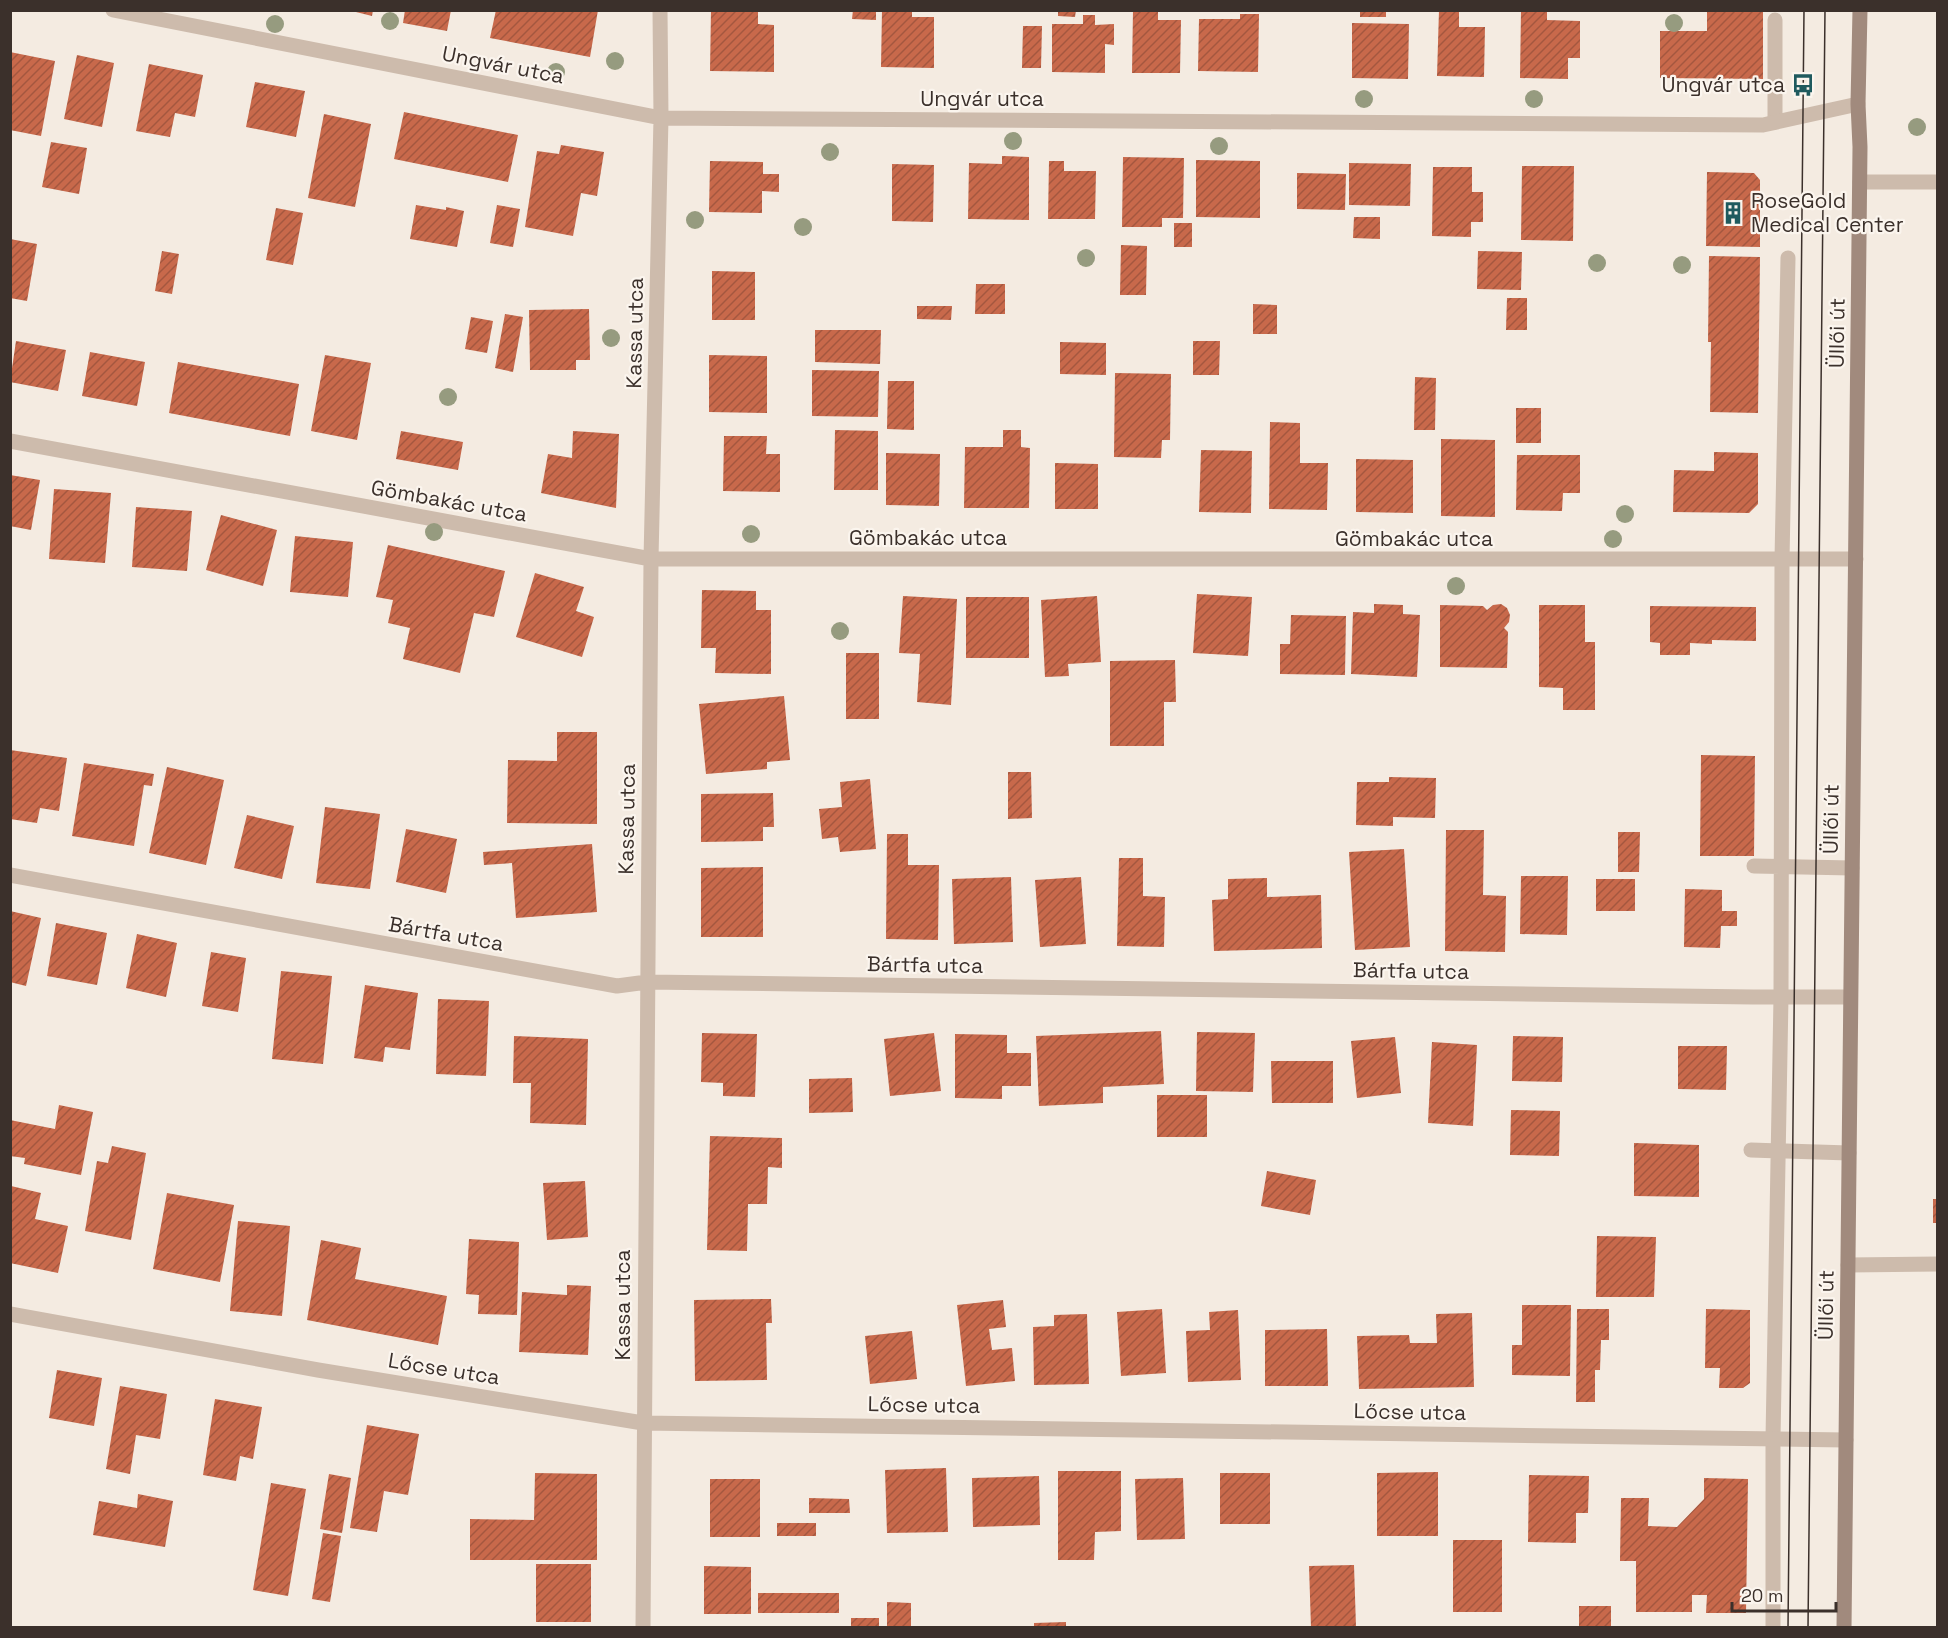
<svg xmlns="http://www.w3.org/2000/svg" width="1948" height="1638" font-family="'Space Grotesk',sans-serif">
<defs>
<pattern id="building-hatch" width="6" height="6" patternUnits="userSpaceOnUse" patternTransform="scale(1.5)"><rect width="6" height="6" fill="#c8694b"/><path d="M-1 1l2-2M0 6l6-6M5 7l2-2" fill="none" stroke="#a4573f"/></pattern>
</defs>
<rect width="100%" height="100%" fill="#f4ebe1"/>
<path fill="url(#building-hatch)" d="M348 10H373L372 16Z
M405 10H451L447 31 403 23Z
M496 10H598L590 57 490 38Z
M711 10H758V24L774 25V72L710 71Z
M853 10H876V20L852 19Z
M882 10H912V17H934V68L881 67Z
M1058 10H1076L1075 17 1058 16Z
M1133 10H1158V20H1181L1180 73H1132Z
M1360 10H1386V17H1360Z
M1439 10H1459V27H1485L1484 77 1437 76Z
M1521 10H1547V20L1580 21V58H1568V79L1520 78Z
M1707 10H1763V79L1660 78V31H1707Z
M1240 14H1259L1258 72 1198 71 1199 19H1240Z
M1083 15H1095V25L1114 24V45L1105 44V73L1052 72V24H1083Z
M1352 23 1409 24 1408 79 1352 78Z
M1023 26H1042L1041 68H1022Z
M10 52 55 61 41 136 10 130Z
M77 55 114 63 102 127 64 119Z
M149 64 203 75 195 117 175 113 170 137 136 131Z
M255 82 305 91 296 137 246 127Z
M404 112 518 135 508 182 394 159Z
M324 114 371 124 355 207 308 198Z
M51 142 87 148 79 194 42 187Z
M561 145 604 152 597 196 581 193 573 236 525 227 537 151 559 154Z
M1002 156 1029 157V220L968 219 969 163 1002 164Z
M1123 157 1184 158 1183 218H1162V227H1122Z
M1196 160 1260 161V218L1196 217Z
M710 161 763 162V174H779V192L762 191V213L709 212Z
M1049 161H1064V171H1096L1095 219H1048Z
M1349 163 1411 164 1410 206 1349 205Z
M892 164 934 165 933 222 892 221Z
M1522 166H1574L1573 241 1521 240Z
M1433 167H1472V192H1483V222H1471V237L1432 236Z
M1707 172 1754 173 1760 180V247L1706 246Z
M1297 173 1346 174 1345 210 1297 209Z
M416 205 446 210V207L464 211 457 247 410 239Z
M497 205 520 209 513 247 490 243Z
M276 208 303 213 293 265 266 260Z
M1354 217H1380V239L1353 238Z
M1174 223H1192V247H1174Z
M10 239 37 244 27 301 10 298Z
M1121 245 1147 246 1146 295H1120Z
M162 251 179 254 172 294 155 291Z
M1478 251 1522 252 1521 290 1477 289Z
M1709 256 1760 257 1758 413 1710 412 1711 342H1708Z
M712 271 755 272V320H712Z
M976 284H1005V314H975Z
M1507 298H1527V330H1506Z
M1253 304 1277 305V334H1253Z
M917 306H952L951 320 917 319Z
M589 309 590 360H576V370H530L529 310Z
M505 314 523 317 513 372 495 368Z
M471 317 493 321 487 353 465 349Z
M815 330H881L880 364 815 362Z
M16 341 66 350 58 391 10 382Z
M1193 341H1220L1219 375H1193Z
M1060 342 1106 343V375L1060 374Z
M90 352 145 362 137 406 82 396Z
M325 355 371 363 357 440 311 431Z
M709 355 767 356V413L709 412Z
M178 362 299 384 290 436 169 413Z
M812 370 879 371 878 417 812 416Z
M1115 373 1171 374 1170 440H1162L1161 458 1114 457Z
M1415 377 1436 378 1435 430H1414Z
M888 381H914V430L887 429Z
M1516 408H1541V443H1516Z
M1270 422 1300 423V463H1328L1327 510 1269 509Z
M835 430 878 431V490H834Z
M1003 430H1021V447L1030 448 1029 508H964L965 447H1003Z
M401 431 463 442 458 470 396 459Z
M573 431 619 434 616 508 541 493 548 454 572 458Z
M724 436H767L766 454H780V492L723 491Z
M1441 439 1495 440V517L1441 516Z
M1201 450 1252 451 1251 513 1199 512Z
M1714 452 1758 453V504L1749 513 1673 512 1674 470 1714 471Z
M886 453 940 454 939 506 886 505Z
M1517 455H1580V493H1563L1562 511 1516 510Z
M1356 459 1413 460V513L1356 512Z
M1055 463 1098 464V509H1055Z
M10 475 40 480 31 530 10 526Z
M54 489 111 493 105 563 49 559Z
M136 507 192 511 187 571 132 567Z
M221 515 277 530 263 586 206 570Z
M295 536 353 542 348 597 290 592Z
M388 545 505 571 494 617 474 613 460 673 403 659 410 628 388 623 393 600 376 597Z
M535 573 584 587 576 611 594 617 582 657 516 637Z
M702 590 756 591V610H771V674L715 673 716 648H701Z
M1197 594 1252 597 1248 656 1193 653Z
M903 596 957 599 951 705 917 702 920 654 899 653Z
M1097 596 1101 662 1068 664 1069 676 1045 677 1041 600Z
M966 597H1029V658H966Z
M1374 604 1403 605V614L1420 615 1417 677 1351 674 1353 612 1374 613Z
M1501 604 1507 608 1510 615 1509 622 1504 628 1508 632 1507 668 1440 667V605L1483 606 1487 610 1493 605Z
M1539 605H1585V642H1595V710H1563V688L1539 687Z
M1650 606 1756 607V641L1712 640V644L1690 643V655H1660V643L1650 642Z
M1291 615 1346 616 1345 675 1280 674V644H1290Z
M846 653H879V719H846Z
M1175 660 1176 702H1164V746H1110V661Z
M784 696 790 760 767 762V769L706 774 699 704Z
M557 732H597V824L507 823 508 760 557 761Z
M10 750 67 758 59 811 40 808 37 823 10 819Z
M1701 755 1755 756 1754 856H1700Z
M84 763 154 774 152 786 144 785 134 846 72 836Z
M167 767 224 780 206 865 149 853Z
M1008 772H1031L1032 818 1008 819Z
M1389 777 1436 778 1435 818 1393 817V826L1356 825 1357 782H1389Z
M870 779 876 849 840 852 838 837 822 839 819 809 842 807 840 782Z
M773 793 774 827H763V841L701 842V794Z
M325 807 380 814 370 889 316 883Z
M247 815 294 826 282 879 234 868Z
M406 829 457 839 446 893 396 882Z
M1446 830H1484L1483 895 1506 896 1505 952 1445 951Z
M1618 832H1640L1639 872H1618Z
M887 834H908V865H939L938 940 886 939Z
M592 844 597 912 516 918 512 863 484 865 483 852Z
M1404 849 1410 947 1355 950 1349 852Z
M1119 858H1143V896L1165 897 1164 947 1117 946Z
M763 867V937H701V868Z
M1521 876H1568L1567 935 1520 934Z
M1011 877 1013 942 954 944 952 879Z
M1081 877 1086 944 1040 947 1035 880Z
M1267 878V897L1321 895 1322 948 1214 951 1212 900 1228 899V879Z
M1596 879H1635V911H1596Z
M1685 889 1722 890V911H1737V926H1721L1720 948 1684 947Z
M10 911 41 918 26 986 10 982Z
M56 923 107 933 97 985 47 976Z
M137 934 177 943 166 997 126 988Z
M211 952 246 958 238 1012 202 1006Z
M281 971 332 976 323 1064 272 1059Z
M365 985 418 993 410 1050 385 1047 383 1062 354 1058Z
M438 999 489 1001 486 1076 436 1074Z
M1161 1031 1164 1084 1103 1087V1103L1039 1106 1036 1036Z
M1197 1032 1255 1033 1253 1092 1196 1091Z
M702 1033 757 1034 755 1097 723 1096V1083L701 1082Z
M934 1033 941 1091 890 1096 884 1039Z
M955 1034 1007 1035V1053H1031V1086H1002V1099L955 1098Z
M514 1036 588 1039 586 1125 530 1123 531 1083H513Z
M1513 1036 1563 1037 1562 1082 1512 1081Z
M1395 1037 1401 1093 1357 1098 1351 1041Z
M1432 1042 1477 1045 1473 1126 1428 1123Z
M1678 1046H1727L1726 1090 1678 1089Z
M1271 1061H1333V1103H1272Z
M852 1078 853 1112 809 1113V1079Z
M1157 1095H1207V1137H1157Z
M59 1105 93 1112 81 1175 24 1164 25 1158 10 1156V1120L55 1129Z
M1511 1110 1560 1111 1559 1156 1510 1155Z
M710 1136 782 1138V1168L768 1167 767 1204H748L747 1251 707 1250Z
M1634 1143 1699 1145V1197L1634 1196Z
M112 1146 146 1153 131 1240 85 1231 97 1161 108 1163Z
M1267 1171 1316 1180 1310 1215 1261 1206Z
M585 1181 588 1237 547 1240 543 1183Z
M11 1186 41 1193 35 1219 68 1226 58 1273 10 1263Z
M167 1193 234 1205 220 1282 153 1269Z
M1933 1199H1938V1223H1933Z
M238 1221 290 1226 282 1316 230 1311Z
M1597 1236 1656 1237 1654 1297H1596Z
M469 1239 519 1242 517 1315 478 1314 479 1295 466 1294Z
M321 1240 361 1248 355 1279 447 1296 438 1345 307 1320Z
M567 1285 591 1286 588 1355 519 1352 522 1292 567 1295Z
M771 1299 772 1323H766L767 1380 695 1381 694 1300Z
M1003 1300 1006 1327 989 1329 992 1350 1012 1348 1015 1381 966 1386 957 1305Z
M1522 1305H1571L1570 1376 1512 1375V1345H1522Z
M1162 1309 1166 1373 1121 1376 1117 1312Z
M1577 1309H1609V1340H1601L1600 1370H1595V1402H1576Z
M1706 1309 1750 1310V1383L1743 1388H1719L1720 1368H1705Z
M1238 1310 1241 1380 1188 1382 1186 1331 1210 1330 1209 1312Z
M1472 1313 1474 1387 1359 1389 1357 1336 1409 1335 1410 1343H1437L1436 1314Z
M1087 1314 1089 1384 1034 1385 1033 1327 1054 1326V1315Z
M1327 1329 1328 1386H1265V1330Z
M912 1331 917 1379 870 1384 865 1336Z
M57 1370 102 1378 94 1426 49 1418Z
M120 1386 167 1394 160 1439 136 1435 130 1474 106 1469Z
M215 1399 262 1407 253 1459 240 1456 236 1481 203 1475Z
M367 1425 419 1434 408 1495 384 1491 377 1532 350 1528Z
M946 1468 948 1532 887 1533 885 1470Z
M1058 1471H1121V1531L1095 1532 1094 1560H1058Z
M1438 1472V1536H1377V1473Z
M535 1473 597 1474V1560H470V1519L534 1520Z
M1220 1473H1270V1524H1220Z
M329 1474 351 1478 342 1533 320 1529Z
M1529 1475 1589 1476 1588 1513H1576V1543L1528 1542Z
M1039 1476 1040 1525 973 1527 972 1478Z
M1183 1478 1185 1539 1137 1540 1135 1479Z
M1704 1478 1748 1479 1746 1613H1706L1707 1595H1692V1612H1636V1561H1620L1621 1498H1649L1648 1526 1677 1527 1704 1499Z
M710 1479H760V1537H710Z
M271 1483 306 1489 288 1596 253 1590Z
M138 1494 173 1501 165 1547 93 1535 99 1501 137 1508Z
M809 1498 849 1499 850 1513H809Z
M777 1523H816V1536H777Z
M323 1533 341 1536 330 1602 312 1599Z
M1453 1540H1502V1612H1453Z
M536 1564H591V1622H536Z
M1354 1565 1356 1627 1311 1628 1309 1566Z
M704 1566 751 1567V1614H704Z
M758 1593H839V1613H758Z
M887 1602 911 1603V1628H887Z
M1579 1606H1611V1628H1579Z
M851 1618H879V1628H851Z
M1066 1622V1628H1034V1623Z"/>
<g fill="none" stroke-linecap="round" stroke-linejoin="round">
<path stroke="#cdbbac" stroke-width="15" d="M1775 20V122
M1754 866 1852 868
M1751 1150 1849 1153
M1773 1628V1438L1781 997 1782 559 1788 258"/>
<path stroke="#cdbbac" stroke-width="15" d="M113 10 661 118 1763 125 1858 104
M1860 182H1938
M10 441 651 559H1856
M10 875 617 986 647 982 1753 997H1850
M1848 1265 1938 1264
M10 1314 318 1370 643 1423 1846 1440
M643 1628 651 559 661 118 660 10"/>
<path stroke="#a18a7d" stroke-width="15" d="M1844 1628 1860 147 1858 104 1860 10"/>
<path stroke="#3b302b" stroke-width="1.5" d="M1788 1628 1804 10
M1808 1628 1825 10"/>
</g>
<g fill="#969b7f">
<circle cx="390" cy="21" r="9"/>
<circle cx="1674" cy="23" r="9"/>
<circle cx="275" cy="24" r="9"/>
<circle cx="615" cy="61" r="9"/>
<circle cx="556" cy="72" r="9"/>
<circle cx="1364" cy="99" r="9"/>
<circle cx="1534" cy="99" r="9"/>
<circle cx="1917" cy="127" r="9"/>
<circle cx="1013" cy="141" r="9"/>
<circle cx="1219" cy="146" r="9"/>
<circle cx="830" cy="152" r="9"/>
<circle cx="695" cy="220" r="9"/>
<circle cx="803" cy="227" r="9"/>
<circle cx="1086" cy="258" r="9"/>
<circle cx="1597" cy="263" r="9"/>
<circle cx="1682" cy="265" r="9"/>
<circle cx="611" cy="338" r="9"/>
<circle cx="448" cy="397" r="9"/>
<circle cx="1625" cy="514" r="9"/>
<circle cx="434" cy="532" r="9"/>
<circle cx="751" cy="534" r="9"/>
<circle cx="1613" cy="539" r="9"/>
<circle cx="1456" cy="586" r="9"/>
<circle cx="840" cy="631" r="9"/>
</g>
<defs>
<g id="bus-bare" transform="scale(1.8)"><path d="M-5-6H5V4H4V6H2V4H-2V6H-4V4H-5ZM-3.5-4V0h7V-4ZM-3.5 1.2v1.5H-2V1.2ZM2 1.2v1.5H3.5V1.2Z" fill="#1f5a5e" stroke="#fbf5ee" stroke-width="2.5" paint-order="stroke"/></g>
<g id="building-bare" transform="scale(1.8)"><path d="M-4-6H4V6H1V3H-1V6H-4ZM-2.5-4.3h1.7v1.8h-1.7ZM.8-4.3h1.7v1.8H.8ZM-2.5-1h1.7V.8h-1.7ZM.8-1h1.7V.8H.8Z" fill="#1f5a5e" stroke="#fbf5ee" stroke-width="2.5" paint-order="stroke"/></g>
</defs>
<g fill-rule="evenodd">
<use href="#bus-bare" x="1803" y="85"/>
<use href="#building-bare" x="1733" y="213"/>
</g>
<g text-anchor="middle" stroke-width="4.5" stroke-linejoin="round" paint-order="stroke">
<g font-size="21" fill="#3b302b" stroke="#fbf5ee">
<text transform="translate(503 65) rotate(11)" y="7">Ungvár utca</text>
<text x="982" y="106">Ungvár utca</text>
<text transform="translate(635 333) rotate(-89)" y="7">Kassa utca</text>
<text transform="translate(1837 333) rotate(-89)" y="7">Üllői út</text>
<text transform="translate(449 501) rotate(10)" y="7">Gömbakác utca</text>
<text x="928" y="545">Gömbakác utca</text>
<text x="1414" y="546">Gömbakác utca</text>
<text transform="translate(627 819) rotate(-89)" y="7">Kassa utca</text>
<text transform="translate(1831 819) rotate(-89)" y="7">Üllői út</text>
<text transform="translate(446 934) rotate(10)" y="7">Bártfa utca</text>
<text transform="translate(925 965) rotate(1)" y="7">Bártfa utca</text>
<text transform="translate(1411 971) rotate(1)" y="7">Bártfa utca</text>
<text transform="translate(623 1305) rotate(-90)" y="7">Kassa utca</text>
<text transform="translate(1826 1305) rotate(-89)" y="7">Üllői út</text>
<text transform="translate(444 1369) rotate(9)" y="7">Lőcse utca</text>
<text transform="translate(924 1405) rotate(1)" y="7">Lőcse utca</text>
<text transform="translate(1410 1412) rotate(1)" y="7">Lőcse utca</text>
</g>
<g font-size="21" fill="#3b302b" stroke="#fbf5ee" text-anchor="end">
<text x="1785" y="92">Ungvár utca</text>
<text x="1751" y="208" text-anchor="start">RoseGold<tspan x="1751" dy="24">Medical Center</tspan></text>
</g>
</g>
<rect width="1948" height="1638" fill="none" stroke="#3b302b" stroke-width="24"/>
<path d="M1732 1602v9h104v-9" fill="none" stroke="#3b302b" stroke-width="3"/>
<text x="1741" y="1602" font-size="18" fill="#3b302b" stroke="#fbf5ee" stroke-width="4.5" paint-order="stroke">20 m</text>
</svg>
